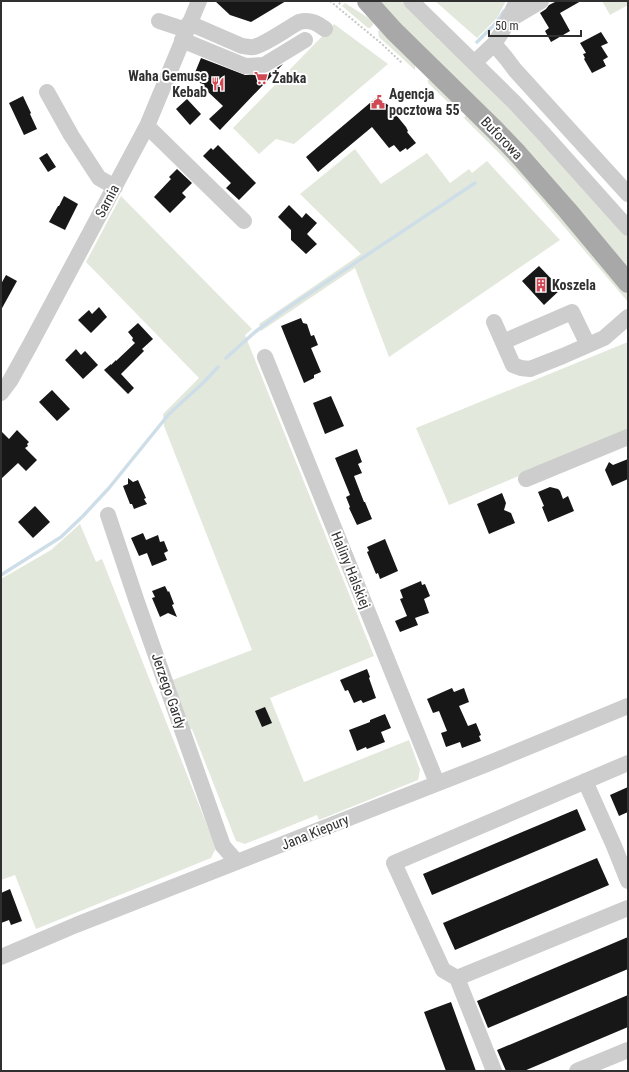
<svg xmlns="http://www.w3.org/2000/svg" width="629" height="1072" font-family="'Roboto Condensed',sans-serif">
<rect width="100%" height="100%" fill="#fff"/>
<path fill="#e3e8dc" d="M379 1H401L439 38 438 40H441L483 81 482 82 485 83 524 124 628 238V270L438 64Z
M435 1H506L497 18 477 38Z
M602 1H628V5L610 15Z
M345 3 370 19 373 23V25L370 28H368L342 6Z
M334 24 388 64 294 144 276 139 259 154 233 128Z
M379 30 381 31 415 65V70L379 37 378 31Z
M427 80H430L460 108 457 111 428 83V81Z
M466 115 502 149 551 205 628 295V302L527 183 502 156 464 118Z
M355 149 381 184 427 153 450 183 469 169 472 173 487 161 560 240 389 357 355 268 261 331 259 324 361 254 300 194Z
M121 196 252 329 245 335 374 656 270 698 304 782 409 740 420 770 418 780 319 820 317 815 245 844 236 841 192 729 187 730 170 681 252 650 164 426 163 414 199 378 86 262Z
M628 342V431L449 505 416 428Z
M80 524 96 562 102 559 216 848 211 858 36 929 15 875 1 880V579L51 550Z"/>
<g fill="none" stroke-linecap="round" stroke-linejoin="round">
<path stroke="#cedee8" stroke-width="3.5" d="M477 42 496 23 504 11
M226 358 255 332 283 311 475 183
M1 575 61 537 83 516 109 488 169 414 204 382 218 367"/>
</g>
<path fill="#171717" d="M215 1H286L251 22 230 15Z
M557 1H581L560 13 570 31 551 42 545 31 549 28 540 13 546 9 549 5Z
M601 32 608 43 601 46 608 57 603 60 606 66 592 73 584 59 585 58 583 54 586 53 580 43Z
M201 58 245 75 265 74 269 73 283 64 220 130 209 119 223 106 206 90 203 84 200 83 194 75Z
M23 96 31 113 30 114 37 129 24 135 9 103Z
M377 97 388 105 406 127 408 131 407 132 416 143 407 150 406 148 400 152 394 145 389 148 372 127 318 172 306 157Z
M187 99 201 114 190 125 176 109Z
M218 145 256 183 239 200 226 188 231 183 203 156 211 148 213 150Z
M47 153 56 167 48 172 39 158Z
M177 169 192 183 182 193 186 197 170 213 154 197 171 179 169 177Z
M64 196 78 204 65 230 49 222 58 206H59Z
M289 205 302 218 306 213 317 223 307 234 317 244 306 254 291 240V230L278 217Z
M539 266 561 289 544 305 522 281Z
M6 275 17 281 1 310V284Z
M99 307 107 317 91 333 78 320 89 310 92 314Z
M301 318 303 323 307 324 311 336 314 335 318 345 311 348 321 372 314 375V378L304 383 281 326Z
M138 323 153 339 142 349 144 351 121 374 134 388 128 394 104 370 111 364V365L116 360V361L135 343 132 340 133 338 128 332Z
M76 349 81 355 85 351 98 365 83 379 65 360Z
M52 390 70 409 57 421 39 402Z
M331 396 344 426 325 434 313 403Z
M17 430 29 442 27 444 28 446 25 448 37 460 26 471 18 463 1 479V431L9 439Z
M357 449 362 462 358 464 362 473 354 476 364 502H365L372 519 357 525 349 508 350 507 346 497 350 495 335 458Z
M628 459V479L612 486 605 470 609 462 613 465Z
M128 478 133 482 138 480 146 498 144 499 147 504 134 509 132 504H130L123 486 128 484Z
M550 487 558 489 560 491 563 499 568 496 574 511 548 522 542 507 544 506 538 492Z
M502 493 506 503 504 510 511 513 515 523 489 534 477 504Z
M35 506 50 522 33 538 18 522Z
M143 533 146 540 158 535 160 542 164 541 168 551 164 553 167 560 152 566 147 553 139 556 131 538Z
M385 539 398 571 380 579 378 573 376 574 367 552 369 551 367 547Z
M421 581 422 585 425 584 430 596 424 599 429 613 415 618 418 625 400 632 395 621 407 616 400 599 403 598 400 590Z
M165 586 168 592 169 591 174 604 172 605 177 617 168 613 160 617 152 598 155 597 152 591Z
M367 669 370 677 369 678 376 698 363 703 361 700 354 703 348 690 345 691 340 680Z
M452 688 454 692 464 688 469 702 459 706 468 726 476 723 481 735 479 736 481 741 462 748 460 742 446 747 441 733 447 731 439 711 433 713 427 699Z
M265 707 272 723 262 727 255 711Z
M385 714 391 728 381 732 385 742 367 749 366 747 357 751 349 730 370 722V720Z
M628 787V812L619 816 610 795Z
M577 809 586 830 432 895 423 874Z
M597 858 609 885 455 950 443 923Z
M10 889 22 921 11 925 9 920 1 923V893Z
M628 937V969L488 1028 477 1001Z
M628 995V1027L524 1071H506L497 1050Z
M451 1002 476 1071H446L424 1012Z"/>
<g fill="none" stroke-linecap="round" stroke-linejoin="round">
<path stroke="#c7c7c7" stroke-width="2" stroke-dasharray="2 2" stroke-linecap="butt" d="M330 1 382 44 402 63
M336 7 342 1"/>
<path stroke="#cdcdcd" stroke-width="16" d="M411 1 514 102 542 132 628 228
M509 17H514L541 1
M159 21 186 30
M189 23 242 46C246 46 250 48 254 47 266 44 288 28 299 22 310 19 317 23 325 29
M182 40 245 66 264 65 305 40
M494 44 506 58 515 70 628 194
M474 63 494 44 503 30 517 1
M47 92 71 135 86 158 99 178 115 187
M147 126 244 221
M494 322 513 365 521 368 530 369 563 356 604 338 628 317
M503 342 572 312 588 345
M265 357 437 783
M1 393 10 381 30 345 147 126 199 1
M526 479 628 437
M108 515 137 602 223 846 237 862
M585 781 614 846 628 881
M1 957 76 925 487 764 628 706
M457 978 628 908
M494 1071 457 978 443 970 394 863 628 763
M577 1071 628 1050"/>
<path stroke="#a8a8a8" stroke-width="20" d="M367 1 394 31 495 130 518 154 568 211 628 283"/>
</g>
<defs>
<g id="supermarket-bare" transform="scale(1.08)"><path d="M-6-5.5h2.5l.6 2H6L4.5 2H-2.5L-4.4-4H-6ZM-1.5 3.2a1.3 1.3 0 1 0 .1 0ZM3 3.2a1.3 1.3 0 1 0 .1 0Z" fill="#d04854" stroke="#fff" stroke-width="2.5" paint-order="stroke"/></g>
<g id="restaurant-bare" transform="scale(1.08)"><path d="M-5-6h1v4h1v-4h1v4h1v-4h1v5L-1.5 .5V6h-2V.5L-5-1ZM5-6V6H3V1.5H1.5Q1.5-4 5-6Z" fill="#d04854" stroke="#fff" stroke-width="2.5" paint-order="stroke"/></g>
<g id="civic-bare" transform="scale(1.08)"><path d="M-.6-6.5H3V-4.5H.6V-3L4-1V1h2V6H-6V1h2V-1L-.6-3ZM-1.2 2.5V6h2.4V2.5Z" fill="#d04854" stroke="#fff" stroke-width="2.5" paint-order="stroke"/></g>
<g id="building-bare" transform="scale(1.08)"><path d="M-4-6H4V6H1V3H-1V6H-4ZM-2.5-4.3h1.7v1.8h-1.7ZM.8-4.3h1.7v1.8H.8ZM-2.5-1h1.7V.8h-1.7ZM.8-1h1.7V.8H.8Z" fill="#d04854" stroke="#fff" stroke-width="2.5" paint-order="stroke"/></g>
</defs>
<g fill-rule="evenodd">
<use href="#supermarket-bare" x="261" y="78"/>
<use href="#restaurant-bare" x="218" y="84"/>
<use href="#civic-bare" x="378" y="102"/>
<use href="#building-bare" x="541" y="285"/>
</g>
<g text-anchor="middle" stroke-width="4" stroke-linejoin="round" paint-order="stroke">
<g font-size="14" font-weight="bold" fill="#303030" stroke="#fff" text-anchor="start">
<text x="207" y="81" text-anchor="end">Waha Gemuse<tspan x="207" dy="16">Kebab</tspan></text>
<text x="272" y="83">Żabka</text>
<text x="389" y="99">Agencja<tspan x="389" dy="16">pocztowa 55</tspan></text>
<text x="552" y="290">Koszela</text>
</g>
<g font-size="14" fill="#303030" stroke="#fff">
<text transform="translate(502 138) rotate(46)" y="5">Buforowa</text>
<text transform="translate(107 201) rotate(-62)" y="5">Sarnia</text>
<text transform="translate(351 570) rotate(68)" y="5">Haliny Halskiej</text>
<text transform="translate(169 691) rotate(71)" y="5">Jerzego Gardy</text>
<text transform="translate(315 832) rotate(-22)" y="5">Jana Kiepury</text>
</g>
</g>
<rect width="629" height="1072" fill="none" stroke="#303030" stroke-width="4"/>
<path d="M489 30v6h92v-6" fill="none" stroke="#303030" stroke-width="2"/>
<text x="495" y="30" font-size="12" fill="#303030" stroke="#ffffff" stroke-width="3" paint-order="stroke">50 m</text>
</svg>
